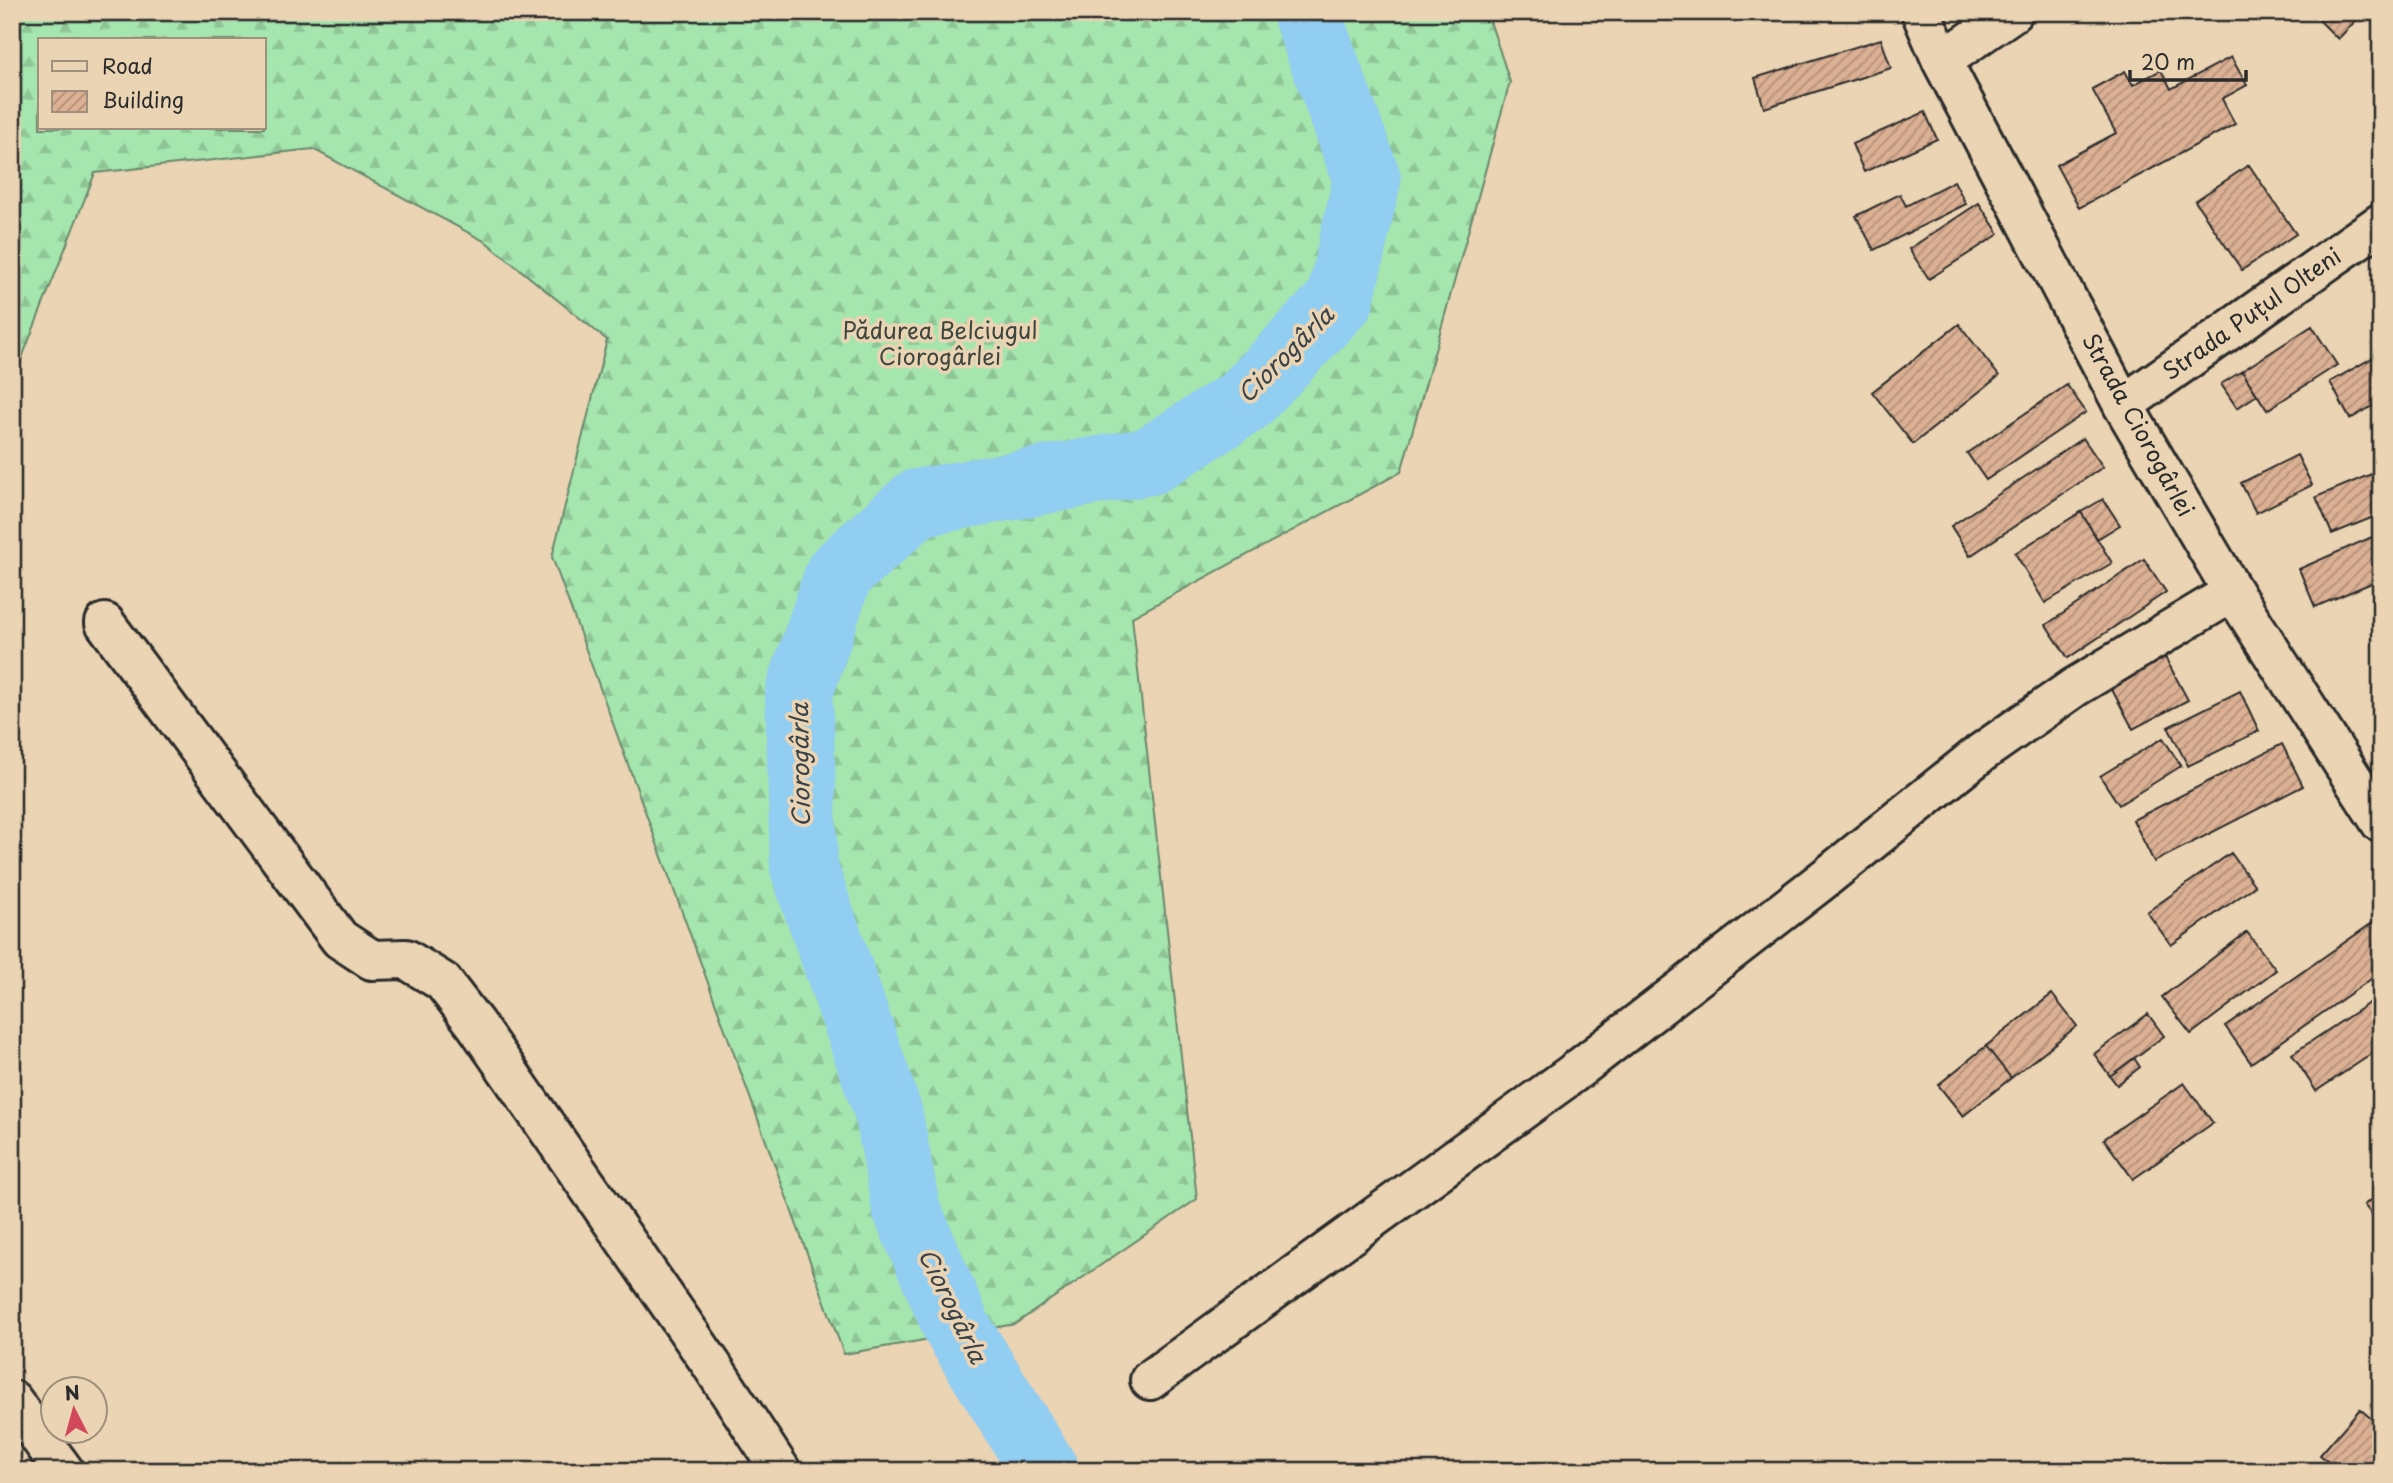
<svg xmlns="http://www.w3.org/2000/svg" width="2393" height="1483" font-family="'Playpen Sans',sans-serif">
<defs>
<pattern id="forest-firs" width="22" height="20" patternUnits="userSpaceOnUse" patternTransform="scale(1.75)"><rect width="22" height="20" fill="#a5e5ae"/><path d="M5 1l3.5 6h-7zM16 11l3.5 6h-7z" fill="#8ec596"/></pattern>
<pattern id="building-hatch" width="6" height="6" patternUnits="userSpaceOnUse" patternTransform="scale(1.75)"><rect width="6" height="6" fill="#dbb093"/><path d="M-1 1l2-2M0 6l6-6M5 7l2-2" fill="none" stroke="#b28f78"/></pattern>
</defs>
<rect width="100%" height="100%" fill="#ead4b3"/>
<filter id="ink" filterUnits="userSpaceOnUse"><feTurbulence type="fractalNoise" baseFrequency=".0143" numOctaves="2"/><feDisplacementMap in="SourceGraphic" scale="14" xChannelSelector="R" yChannelSelector="G"/><feConvolveMatrix kernelMatrix="1 2 1 2 8 2 1 2 1" color-interpolation-filters="sRGB"/></filter>
<g filter="url(#ink)">
<path fill="url(#forest-firs)" stroke="#68886c" stroke-width="2" fill-rule="evenodd" d="M12 12H1487L1510 82 1401 472 1132 617 1197 1199 1015 1324 844 1354 552 557 607 340 486 242 313 149 95 173 12 383ZM40 40H264V128H40Z"/>
<g fill="none" stroke-linecap="round" stroke-linejoin="round">
<path stroke="#92cdf2" stroke-width="68" d="M1045 1471 957 1328 906 1208 889 1115 804 868 799 693 839 573 917 503 1150 461 1244 401 1340 300 1367 179 1306 12"/>
</g>
<path fill="url(#building-hatch)" stroke="#2b2b2b" stroke-width="2" d="M2311 12H2364L2338 39Z
M1881 39 1891 68 1764 108 1755 78Z
M2231 57 2247 85 2222 99 2235 124 2079 208 2056 165 2116 133 2092 89 2125 71 2133 85 2161 70 2171 89Z
M1925 112 1937 139 1864 172 1852 144Z
M2249 165 2296 234 2242 270 2195 201Z
M1954 181 1966 204 1874 250 1856 216 1900 194 1906 206Z
M1979 203 1999 234 1929 279 1909 249Z
M1959 324 1999 376 1913 444 1872 392Z
M2312 326 2337 365 2267 410 2242 371Z
M2381 353V401L2350 419 2330 382Z
M2242 371 2257 395 2237 408 2221 384Z
M2067 385 2086 412 1986 480 1967 453Z
M2083 438 2103 467 1970 556 1951 526Z
M2297 455 2312 485 2256 513 2241 483Z
M2381 470V514L2332 534 2316 497Z
M2103 499 2120 525 2097 539 2081 512Z
M2081 512 2112 563 2045 603 2015 553Z
M2381 533V579L2315 607 2299 569Z
M2144 559 2166 592 2068 658 2046 625Z
M2165 657 2188 700 2133 729 2110 686Z
M2240 691 2259 731 2188 766 2168 727Z
M2163 738 2181 766 2119 805 2100 776Z
M2282 744 2303 786 2154 862 2133 820Z
M2231 853 2255 886 2171 945 2147 912Z
M2381 917V972L2251 1063 2225 1026Z
M2247 932 2276 970 2191 1034 2162 997Z
M2052 994 2077 1026 2011 1078 1986 1046Z
M2381 995V1048L2316 1091 2292 1054Z
M2148 1014 2164 1036 2110 1076 2094 1054Z
M1986 1046 2011 1078 1963 1116 1938 1085Z
M2134 1058 2140 1067 2117 1085 2110 1076Z
M2184 1083 2213 1123 2133 1179 2104 1139Z
M2381 1192V1226L2364 1205Z
M2360 1409 2381 1427V1466L2377 1471H2338L2320 1455Z"/>
<g fill="none" stroke-linecap="round" stroke-linejoin="round">
<g stroke="#2b2b2b" stroke-width="44">
<path id="minor" d="M1921 12 1942 61 2123 405
M1942 61 2013 12
M105 623 340 939 372 960 406 959 443 982 476 1025 711 1364 781 1471
M1150 1380 1572 1074 1819 883 1981 753 2075 687 2233 592
M12 1400 64 1471"/>
</g>
<g stroke="#2b2b2b" stroke-width="44">
<path id="tertiary" d="M2381 223 2123 405 2233 592 2381 823"/>
</g>
<use href="#minor" stroke="#ead4b3" stroke-width="38"/>
<use href="#tertiary" stroke="#ead4b3" stroke-width="38"/>
</g>
</g>
<g text-anchor="middle" stroke-width="7" stroke-linejoin="round" paint-order="stroke">
<g font-size="23" fill="#2b2b2b" stroke="#ead4b3">
<text transform="translate(2252 314) rotate(-35)" y="8">Strada Puțul Olteni</text>
<text transform="translate(2138 425) rotate(61)" y="8">Strada Ciorogârlei</text>
</g>
<g font-size="23" fill="#3d473f" stroke="#ead4b3">
<text x="940" y="339">Pădurea Belciugul<tspan x="940" dy="26">Ciorogârlei</tspan></text>
</g>
<g font-size="24" font-style="italic" fill="#3a4349" stroke="#ead4b3">
<text transform="translate(1286 355) rotate(-45)" y="8">Ciorogârla</text>
<text transform="translate(801 765) rotate(-91)" y="8">Ciorogârla</text>
<text transform="translate(952 1306) rotate(64)" y="8">Ciorogârla</text>
</g>
</g>
<rect width="2393" height="1483" fill="none" stroke="#ead4b3" stroke-width="42"/>
<rect x="21" y="21" width="2351" height="1441" fill="none" stroke="#2b2b2b" stroke-width="2.5" filter="url(#ink)"/>
<rect x="38" y="38" width="228" height="91" fill="#ead4b3" stroke="#9e907d" stroke-width="2"/>
<rect x="52" y="61" width="35" height="10" fill="#ead4b3" stroke="#9e907d" stroke-width="2"/>
<text x="102" y="74" font-size="21" fill="#2b2b2b">Road</text>
<rect x="52" y="91" width="35" height="21" fill="url(#building-hatch)" stroke="#9e907d" stroke-width="2"/>
<text x="102" y="108" font-size="21" fill="#2b2b2b">Building</text>
<g transform="translate(74 1410) rotate(354)"><circle r="33" fill="#ead4b3" stroke="#9e907d" stroke-width="2"/>
<path d="M0-5L12 26L0 18L-12 26Z" fill="#d1495b"/>
<text y="-10" font-size="19" font-weight="bold" text-anchor="middle" fill="#2b2b2b">N</text>
</g>
<path d="M2130 70v10h116v-10" fill="none" stroke="#2b2b2b" stroke-width="3.5"/>
<text x="2141" y="70" font-size="21" fill="#2b2b2b" stroke="#ead4b3" stroke-width="5" paint-order="stroke">20 m</text>
</svg>
